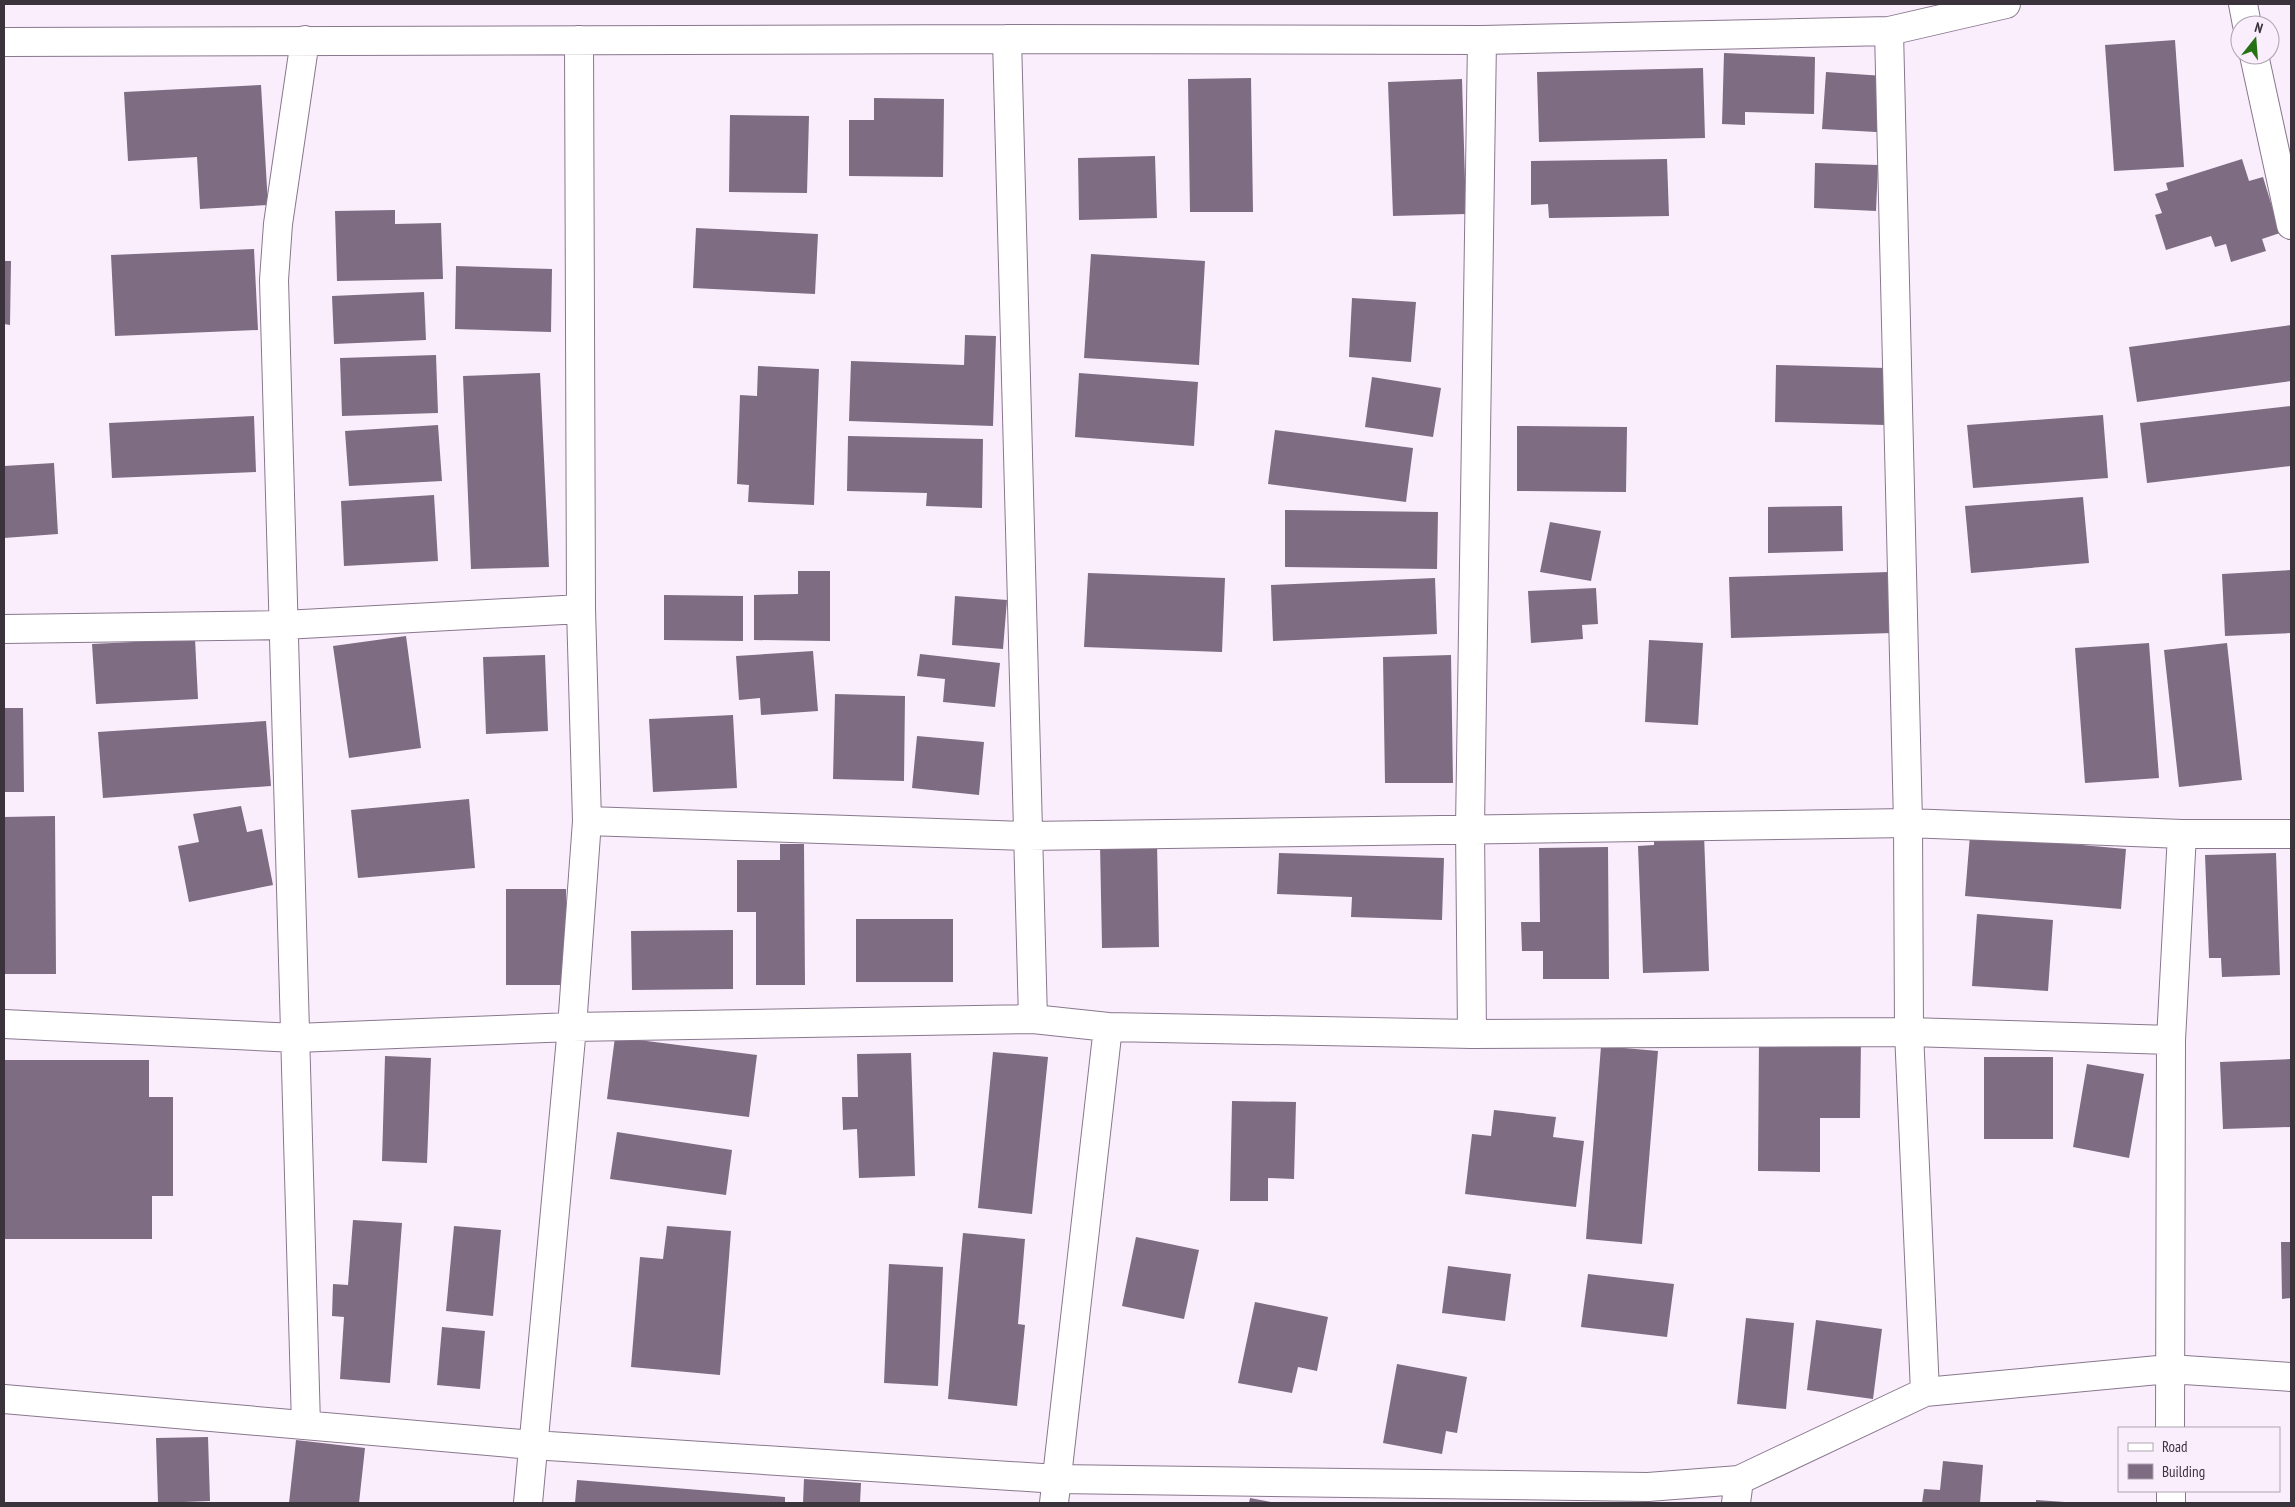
<svg xmlns="http://www.w3.org/2000/svg" width="2295" height="1507" font-family="'PT Sans Narrow',sans-serif">
<rect width="100%" height="100%" fill="#faeefd"/>
<path fill="#7e6c82" d="M2175 40 2184 167 2114 171 2105 45Z
M1724 53 1815 57 1814 114 1745 112V125L1722 124Z
M1703 68 1705 138 1539 142 1537 72Z
M1826 72 1898 77 1894 133 1822 129Z
M1251 78 1253 212H1190L1188 79Z
M1462 79 1466 214 1393 216 1388 82Z
M261 85 268 205 200 209 197 157 128 161 124 92Z
M874 98 944 99 943 177 849 176V120H874Z
M730 115 809 116 807 193 729 192Z
M1155 156 1157 218 1079 220 1078 158Z
M1667 159 1669 216 1549 218 1548 204 1531 205V161Z
M2242 159 2249 181 2263 177 2280 233 2262 239 2266 251 2231 262 2226 244 2215 247 2211 236 2166 250 2155 215 2162 213 2155 194 2168 190 2166 183Z
M1815 163 1878 165 1876 211 1814 208Z
M395 210V224L441 223 443 279 337 281 335 211Z
M696 228 818 234 815 294 693 288Z
M254 249 258 330 115 336 111 255Z
M1091 254 1205 261 1199 365 1084 358Z
M4 261H11L10 325 4 324Z
M456 266 552 269 551 332 455 329Z
M424 292 426 340 334 344 332 296Z
M1352 298 1416 302 1411 362 1349 357Z
M2291 325V381L2137 402 2129 347Z
M965 335 996 336 993 426 849 421 851 361 964 365Z
M436 355 438 413 342 416 340 358Z
M1776 365 1886 368 1885 425 1775 422Z
M758 366 819 369 814 505 748 502 749 485 737 484 740 395 757 396Z
M540 373 549 567 471 569 463 376Z
M1079 373 1198 382 1194 446 1075 437Z
M1372 377 1441 388 1433 437 1365 427Z
M2291 406V466L2147 483 2140 423Z
M2103 415 2108 478 1973 488 1967 425Z
M254 416 256 472 112 478 109 423Z
M438 425 442 481 349 486 345 431Z
M1517 426 1627 427 1626 492 1517 491Z
M1275 430 1413 448 1406 502 1268 484Z
M848 436 983 439 982 508 926 506 927 493 847 491Z
M54 463 58 534 4 538V466Z
M434 495 438 561 344 566 341 501Z
M2083 497 2089 563 1971 573 1965 506Z
M1842 506 1843 551 1768 553V507Z
M1285 510 1438 512 1437 569 1285 567Z
M1550 522 1601 531 1591 581 1540 572Z
M2291 570V633L2225 636 2222 574Z
M798 571H830V641L754 640V595L798 594Z
M1889 572 1892 633 1731 638 1729 577Z
M1088 573 1225 578 1222 652 1084 647Z
M1435 578 1437 634 1273 641 1271 585Z
M1596 588 1598 624 1582 625 1583 639 1531 643 1528 591Z
M664 595 743 596V641L664 640Z
M955 596 1007 600 1003 649 952 645Z
M406 636 421 748 349 758 333 646Z
M195 639 198 699 96 704 92 644Z
M1649 640 1703 643 1698 725 1645 722Z
M2149 643 2159 778 2085 783 2075 648Z
M2227 643 2242 780 2179 787 2164 650Z
M813 651 818 711 761 715 760 698 739 700 736 656Z
M920 654 1000 663 995 707 943 702 945 679 917 676Z
M545 655 548 731 486 734 483 657Z
M1451 655 1453 783H1385L1383 657Z
M835 694 905 696 904 781 833 779Z
M4 708H23L24 792H4Z
M733 715 737 788 653 792 649 719Z
M266 721 271 786 103 798 98 732Z
M917 736 984 742 979 795 912 788Z
M469 799 475 868 358 878 351 810Z
M241 806 247 832 262 829 273 885 189 902 178 846 199 842 193 814Z
M55 816 56 974H4V817Z
M1704 834 1709 971 1643 973 1638 846 1654 845V836Z
M1970 835 2126 849 2121 909 1965 896Z
M1157 842 1159 947 1102 948 1100 844Z
M780 844H804L805 985H756V912H737V860H780Z
M1608 847 1609 979H1543V951H1522L1521 922H1540L1539 848Z
M1279 853 1444 858 1442 920 1351 917 1352 897 1277 894Z
M2276 853 2280 975 2222 977 2221 958H2209L2205 855Z
M506 889H566L567 985H506Z
M1977 914 2053 920 2048 991 1972 986Z
M856 919H953V982H856Z
M733 930V989L632 990 631 931Z
M615 1037 757 1055 749 1117 607 1099Z
M1759 1038 1861 1039 1860 1118H1820V1172L1758 1171Z
M1601 1046 1658 1051 1642 1244 1586 1239Z
M993 1052 1048 1057 1032 1214 978 1208Z
M911 1053 915 1176 859 1178 857 1129 843 1130 842 1097H858L857 1054Z
M385 1056 431 1058 427 1163 382 1161Z
M1984 1057H2053V1139H1984Z
M2291 1059V1127L2223 1129 2220 1062Z
M4 1060H149V1097H173V1196H152V1239H4Z
M2087 1064 2144 1074 2129 1158 2073 1147Z
M1232 1101 1296 1102 1294 1179 1268 1178V1201H1230Z
M1494 1110 1556 1117 1553 1137 1584 1141 1576 1207 1465 1194 1472 1134 1491 1136Z
M617 1132 732 1150 726 1195 610 1179Z
M353 1220 402 1223 390 1383 340 1379 344 1317 332 1316 333 1284 348 1285Z
M454 1226 501 1230 493 1316 446 1311Z
M667 1226 731 1231 720 1375 631 1367 640 1257 663 1259Z
M963 1233 1025 1239 1018 1324 1025 1325 1017 1406 948 1399Z
M1136 1237 1199 1250 1184 1319 1122 1306Z
M2281 1242H2291V1298L2282 1299Z
M889 1264 943 1267 938 1386 884 1383Z
M1448 1266 1511 1274 1505 1321 1442 1313Z
M1588 1274 1674 1284 1667 1337 1581 1327Z
M1255 1302 1328 1317 1317 1371 1298 1367 1292 1393 1238 1383Z
M1746 1318 1794 1323 1786 1409 1737 1404Z
M1816 1320 1882 1329 1873 1399 1807 1390Z
M442 1327 485 1331 480 1389 437 1385Z
M1397 1364 1467 1377 1457 1433 1446 1431 1442 1454 1383 1443Z
M208 1437 210 1501 158 1503 156 1438Z
M296 1440 365 1448 359 1503H289Z
M1943 1461 1983 1465 1980 1503H1922L1924 1489 1940 1490Z
M804 1479 861 1483 860 1503H803Z
M577 1480 785 1497V1503H575Z
M1250 1498 1271 1502V1503H1249Z
M2036 1500 2065 1502V1503H2036Z"/>
<g fill="none" stroke-linecap="round" stroke-linejoin="round">
<g stroke="#89778d" stroke-width="30">
<path id="street" d="M2243 4 2247 25
M1889 31 1908 823 1909 1032 1925 1392
M1007 39 1033 1019
M305 40 278 224 274 280 306 1425
M4 42 1007 39 1482 40 1889 31 2006 4
M2254 55 2291 225
M4 629 284 625 581 609
M587 821 1028 836 1908 823 2182 834H2291
M4 1024 296 1038 572 1027 1033 1019 1108 1027 1472 1034 1909 1032 2171 1040
M1472 1034 1470 828 1482 40
M4 1399 533 1445 1057 1479 1648 1487 1739 1480 1925 1392 2169 1369 2291 1377
M2170 1428 2171 1040 2182 834
M2171 1491V1503
M528 1503 572 1027 587 821 581 609 579 40
M1054 1503 1108 1027
M1736 1503 1739 1480"/>
</g>
<use href="#street" stroke="#fff" stroke-width="28"/>
</g>
<rect width="2295" height="1507" fill="none" stroke="#3b333c" stroke-width="10"/>
<rect x="2118" y="1427" width="162" height="65" fill="#faeefd" stroke="#aea3b0"/>
<rect x="2128" y="1443" width="25" height="8" fill="#ffffff" stroke="#aea3b0"/>
<text x="2162" y="1452" font-size="15" fill="#3b333c">Road</text>
<rect x="2128" y="1464" width="25" height="15" fill="#7e6c82" stroke="#aea3b0"/>
<text x="2162" y="1477" font-size="15" fill="#3b333c">Building</text>
<g transform="translate(2255 40) rotate(17)"><circle r="24" fill="#faeefd" stroke="#aea3b0"/>
<path d="M0-4L9 19L0 12L-9 19Z" fill="#257115"/>
<text y="-8" font-size="14" font-weight="bold" text-anchor="middle" fill="#3b333c">N</text>
</g>
</svg>
